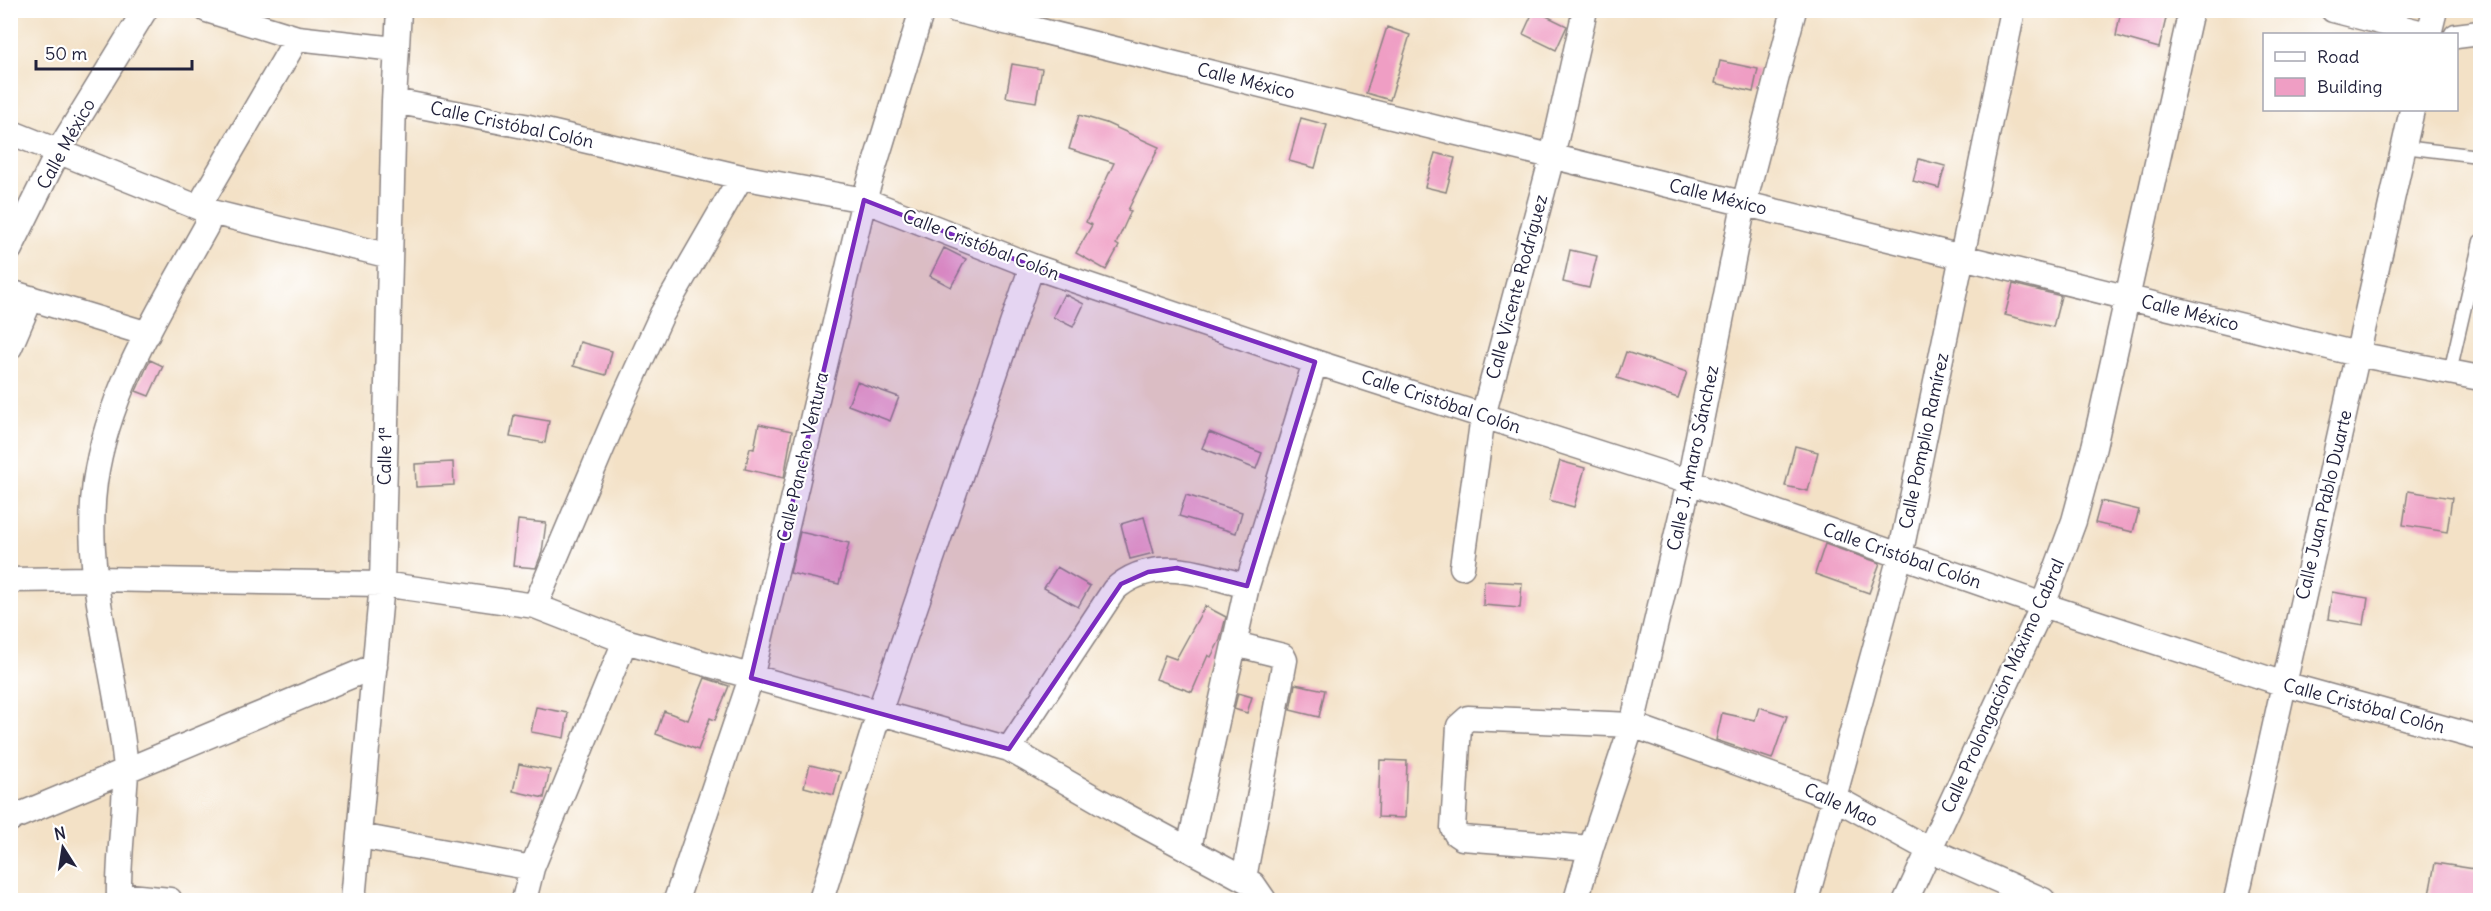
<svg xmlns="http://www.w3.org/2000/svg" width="2491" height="911" font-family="Delius,sans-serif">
<rect width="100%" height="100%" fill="#fff"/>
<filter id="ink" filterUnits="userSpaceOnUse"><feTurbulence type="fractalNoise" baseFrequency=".0167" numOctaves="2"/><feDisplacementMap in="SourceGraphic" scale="12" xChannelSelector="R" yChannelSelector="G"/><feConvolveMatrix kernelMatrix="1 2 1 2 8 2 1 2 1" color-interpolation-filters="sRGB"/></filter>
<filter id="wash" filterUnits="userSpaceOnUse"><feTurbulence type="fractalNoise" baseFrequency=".008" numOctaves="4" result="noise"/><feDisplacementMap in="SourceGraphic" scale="24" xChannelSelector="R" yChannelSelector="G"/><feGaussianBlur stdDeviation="1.35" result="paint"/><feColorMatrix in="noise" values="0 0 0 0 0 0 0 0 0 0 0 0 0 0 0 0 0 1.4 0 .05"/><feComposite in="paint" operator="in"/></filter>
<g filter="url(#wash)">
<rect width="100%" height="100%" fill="#f3e1c6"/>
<g id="blocks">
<path fill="#ef9ec4" d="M1534 10 1567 26 1556 50 1523 34Z
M2121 10H2168L2159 48 2116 36Z
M1387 27 1410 35 1390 100 1366 93Z
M1720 61 1758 69 1753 92 1715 83Z
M1012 64 1042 69 1036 102 1006 97Z
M1079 115 1106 123 1159 147 1128 210 1131 211 1116 244 1119 246 1106 270 1076 253 1092 225 1086 222 1114 163 1069 149Z
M1301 118 1327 125 1315 168 1289 161Z
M1435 153 1455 158 1446 192 1425 187Z
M1919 159 1945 166 1939 188 1913 181Z
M944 248 966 259 951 287 930 276Z
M1570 250 1597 256 1589 288 1563 282Z
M2013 284 2061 296 2053 327 2005 315Z
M1064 294 1084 304 1073 327 1053 317Z
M580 342 612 351 606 375 573 366Z
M1626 352 1687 372 1678 398 1617 378Z
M150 360 163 366 149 396 136 391Z
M857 382 899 397 890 421 848 405Z
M514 415 549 421 545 443 510 437Z
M759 424 792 431 784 478 745 469 750 448 754 449Z
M1209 432 1262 453 1256 469 1202 448Z
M1795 446 1818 452 1808 491 1785 486Z
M1560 461 1585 468 1574 507 1549 500Z
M453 462 454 485 416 487 415 464Z
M2408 491 2452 498 2447 532 2403 525Z
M1186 495 1242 512 1236 533 1179 516Z
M2101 501 2139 510 2133 532 2095 523Z
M1144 517 1154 553 1130 559 1121 524Z
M518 520 546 523 542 552 536 568 513 566Z
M800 532 849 543 839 584 790 573Z
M1825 544 1880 563 1869 593 1815 574Z
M1057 567 1090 586 1078 607 1044 588Z
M1484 581 1522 583 1520 608 1483 605Z
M2332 592 2368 598 2364 625 2328 619Z
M1205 606 1226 617 1220 640 1211 657 1208 655 1192 692 1156 679 1165 655 1176 659Z
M705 678 729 686 715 720 710 718 698 750 656 734 664 711 688 720Z
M1295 684 1325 690 1319 717 1290 710Z
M1238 693 1252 697 1247 713 1234 709Z
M536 707 568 713 564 738 531 732Z
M1759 707 1787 716 1772 759 1716 740 1722 713 1755 720Z
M1380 760 1407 761 1405 818 1378 817Z
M519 764 550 770 544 798 513 791Z
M810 765 840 772 834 795 804 787Z
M2435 863 2481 870V900H2428Z"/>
</g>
</g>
<g filter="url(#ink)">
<use href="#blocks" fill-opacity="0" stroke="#8a8280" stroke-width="1.5"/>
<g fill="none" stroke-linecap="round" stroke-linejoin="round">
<g stroke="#8a8280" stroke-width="15">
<path id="service" d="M2404 147 2478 156 2480 159
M2450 372 2480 241"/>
</g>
<g stroke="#8a8280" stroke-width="27">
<path id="minor" d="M207 10 297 38 395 49
M956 10 2357 354 2480 378
M2333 10 2427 34
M2429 34 2435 10
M2456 36 2480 33
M394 101 524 126 741 177 864 200 1032 266 1315 362 1689 482 2043 605 2284 684 2480 738
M10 132 207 211 390 256
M10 249 59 150 145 10
M10 292 148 334
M10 347 31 298
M1462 567 1483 416 1552 157 1585 10
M10 580 96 579 382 584 535 606 625 641 1009 749 1119 812 1253 884 1264 900
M535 606 620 406 662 314 741 177
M1235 644 1283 656 1285 660 1244 878
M1009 749 1114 590C1153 554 1203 575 1247 586
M10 819 375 666
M360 836 532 868
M1189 848 1247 586 1315 362
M1591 848 1462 838 1456 834 1453 828 1459 726 1468 718 1632 725 1835 798 1928 849 2043 900
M119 895 170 900
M119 900C118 869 122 837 124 805 124 794 126 781 126 769 118 673 82 579 95 482 108 389 163 305 207 225V215L202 201 297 38
M353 900 382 584 394 101 399 10
M524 900 532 868 625 641
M676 900 751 678 864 200 922 10
M821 900 879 713 1032 266
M1576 900 1591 848 1632 725 1689 482 1744 204 1794 10
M1806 900 1900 556 2013 10
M1906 900 2043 605 2074 521 2094 447 2191 10
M2236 900 2412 110"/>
</g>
<use href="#service" stroke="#fff" stroke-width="12"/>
<use href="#minor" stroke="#fff" stroke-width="24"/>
</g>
</g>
<path fill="#7b2cbf" fill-opacity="0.2" stroke="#7b2cbf" stroke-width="4.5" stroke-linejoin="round" d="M864 200 1032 266 1315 362 1247 586 1177 568 1148 572 1121 584 1009 749 751 678Z"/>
<g text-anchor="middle" stroke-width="4.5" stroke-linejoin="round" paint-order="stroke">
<g font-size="18" fill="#22223b" stroke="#fff">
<text transform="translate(1246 81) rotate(14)" y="6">Calle México</text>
<text transform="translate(512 125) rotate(12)" y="6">Calle Cristóbal Colón</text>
<text transform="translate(66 144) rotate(-61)" y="6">Calle México</text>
<text transform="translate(1718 197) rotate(14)" y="6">Calle México</text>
<text transform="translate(981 245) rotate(21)" y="6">Calle Cristóbal Colón</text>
<text transform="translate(1517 287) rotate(-75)" y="6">Calle Vicente Rodríguez</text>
<text transform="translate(2190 313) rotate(14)" y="6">Calle México</text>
<text transform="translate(1441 402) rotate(18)" y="6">Calle Cristóbal Colón</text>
<text transform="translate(1924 441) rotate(-78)" y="6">Calle Pomplio Ramírez</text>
<text transform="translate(385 456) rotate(-89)" y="6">Calle 1ª</text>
<text transform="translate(803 457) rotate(-77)" y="6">Calle Pancho Ventura</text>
<text transform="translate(1693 458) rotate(-78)" y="6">Calle J. Amaro Sánchez</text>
<text transform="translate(2324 505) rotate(-77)" y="6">Calle Juan Pablo Duarte</text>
<text transform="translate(1902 556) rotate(19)" y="6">Calle Cristóbal Colón</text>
<text transform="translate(2003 686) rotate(-66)" y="6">Calle Prolongación Máximo Cabral</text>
<text transform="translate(2364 706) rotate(15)" y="6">Calle Cristóbal Colón</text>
<text transform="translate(1841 805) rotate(25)" y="6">Calle Mao</text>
</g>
</g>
<rect width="2491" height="911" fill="none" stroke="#fff" stroke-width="36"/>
<rect x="2263" y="33" width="195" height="78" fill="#ffffff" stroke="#a7a7b1" stroke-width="1.5"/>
<rect x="2275" y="52" width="30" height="9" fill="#ffffff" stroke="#a7a7b1" stroke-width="1.5"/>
<text x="2317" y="63" font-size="18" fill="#22223b">Road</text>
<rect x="2275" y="78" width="30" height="18" fill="#ef9ec4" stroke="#a7a7b1" stroke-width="1.5"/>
<text x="2317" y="93" font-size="18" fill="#22223b">Building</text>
<g transform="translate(63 848) rotate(348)" stroke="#ffffff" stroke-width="4.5" paint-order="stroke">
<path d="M0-4.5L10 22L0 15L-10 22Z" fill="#22223b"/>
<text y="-9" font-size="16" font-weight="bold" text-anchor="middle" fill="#22223b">N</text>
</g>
<path d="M36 60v9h156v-9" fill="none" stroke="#22223b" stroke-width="3"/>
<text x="45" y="60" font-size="18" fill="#22223b" stroke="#ffffff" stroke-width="4.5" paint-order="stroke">50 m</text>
</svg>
